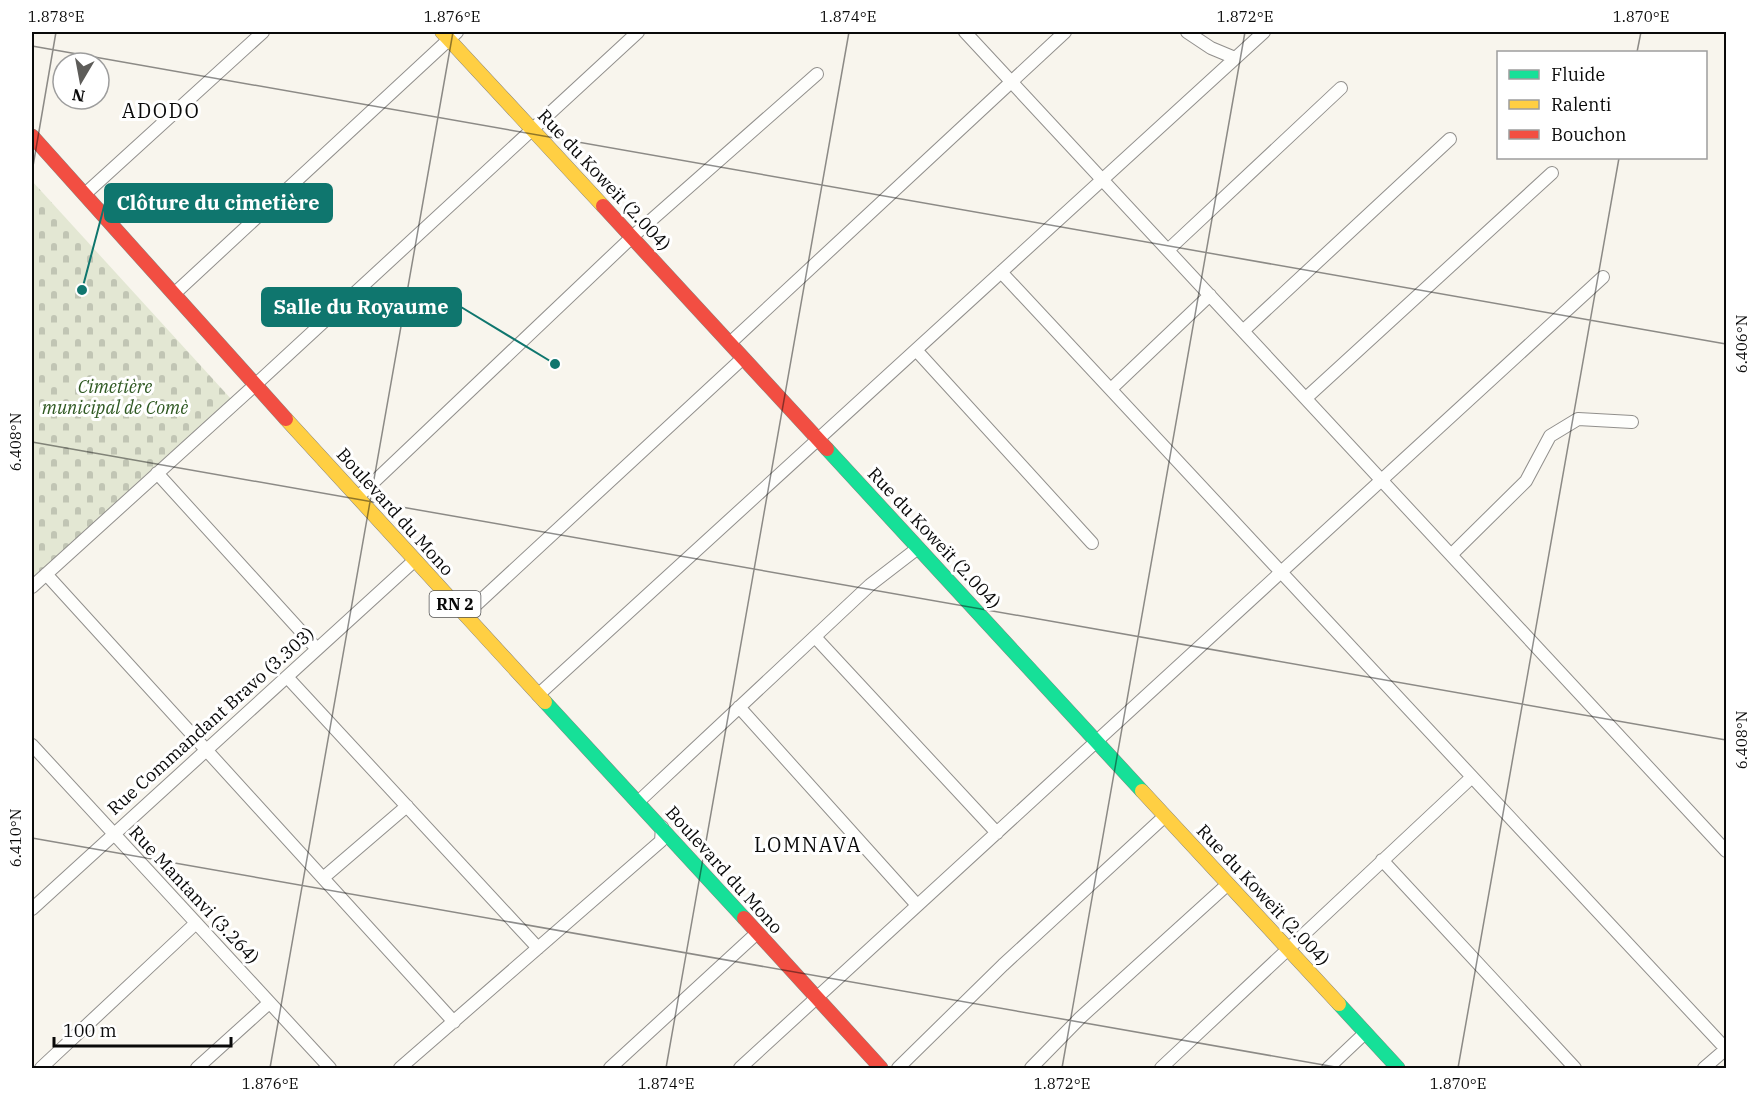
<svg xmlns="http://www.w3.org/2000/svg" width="1758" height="1100" font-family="'IBM Plex Serif',serif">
<defs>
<pattern id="cemetery-stones" width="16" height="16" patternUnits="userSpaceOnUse" patternTransform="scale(1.5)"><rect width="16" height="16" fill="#e3e7d3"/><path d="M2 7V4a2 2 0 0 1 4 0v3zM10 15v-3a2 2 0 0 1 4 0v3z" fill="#c1c5b4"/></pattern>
</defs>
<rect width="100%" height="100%" fill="#f8f5ed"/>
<path fill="url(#cemetery-stones)" d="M32 181 232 400 32 581Z"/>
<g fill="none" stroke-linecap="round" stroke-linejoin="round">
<g stroke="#918f8c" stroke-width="14">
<path id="street" d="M965 32 1726 851
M1187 32 1211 48 1235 58
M85 194 263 32
M1168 250 1341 88
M1001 272 1726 1049
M174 294 457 32
M1243 331 1450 139
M730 343 1065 32
M916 350 1092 543
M1111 389 1210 295
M1306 398 1552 173
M157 473 317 649
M358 497 632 237 817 74
M1451 555 1526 481 1550 436 1578 419 1632 422
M46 574 454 1022
M32 587 255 385 638 32
M465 615 743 358
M815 637 997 833
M288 678 538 948
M538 695 1264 32
M739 707 917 905
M32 745 330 1068
M638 802 870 585 918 548
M1382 860 1575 1068
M323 878 407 806
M32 909 415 560
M41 1068 196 923
M197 1068 269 1003
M400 1068 661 841 662 827
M610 1068 757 933
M740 1068 1603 277
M898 1068 1003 965 1165 816
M1031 1068 1080 1018 1228 884
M1161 1068 1472 777
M1328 1068 1365 1033
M1704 1068 1726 1049"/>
</g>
<g stroke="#878682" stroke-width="15">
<path id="fast" d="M827 449 1142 791
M545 702 744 918
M1339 1004 1398 1068"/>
</g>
<g stroke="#878682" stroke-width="15">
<path id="slow" d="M442 32 603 206
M286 419 545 702
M1142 791 1339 1004"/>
</g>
<g stroke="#878682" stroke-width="15">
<path id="jam" d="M32 136 286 419
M603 206 827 449
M744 918 881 1068"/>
</g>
<use href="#street" stroke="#fefefc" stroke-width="12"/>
<use href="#fast" stroke="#16e098" stroke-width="14"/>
<use href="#slow" stroke="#ffcf43" stroke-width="14"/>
<use href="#jam" stroke="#f24e42" stroke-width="14"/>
</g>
<path fill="none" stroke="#090909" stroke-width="1.5" stroke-opacity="0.45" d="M32 46 1726 344M1637 52 1641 32M32 172 56 32M32 442 1726 740M32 838 1341 1068M270 1068 453 32M666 1068 849 32M1062 1068 1245 32M1458 1068 1619 158"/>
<g text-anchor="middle" stroke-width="6" stroke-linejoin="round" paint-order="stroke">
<rect fill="#fff" stroke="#535353" stroke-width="1.5" x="429.5" y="591" width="51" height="26" rx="4.5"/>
<g font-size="16" font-weight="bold" fill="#090909">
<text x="455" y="610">RN 2</text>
</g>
<g font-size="18" fill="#090909" stroke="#fff">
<text transform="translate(604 180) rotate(47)" y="6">Rue du Koweït (2.004)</text>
<text transform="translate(395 512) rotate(48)" y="6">Boulevard du Mono</text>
<text transform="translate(934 538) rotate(47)" y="6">Rue du Koweït (2.004)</text>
<text transform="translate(211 721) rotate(-42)" y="6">Rue Commandant Bravo (3.303)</text>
<text transform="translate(724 870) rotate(48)" y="6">Boulevard du Mono</text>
<text transform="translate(194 895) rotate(47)" y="6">Rue Mantanvi (3.264)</text>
<text transform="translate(1263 895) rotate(47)" y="6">Rue du Koweït (2.004)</text>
</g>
<g font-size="18" font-style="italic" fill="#2f5922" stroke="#fff">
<text x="115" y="393">Cimetière<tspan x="115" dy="21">municipal de Comè</tspan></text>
</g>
<g font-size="20" letter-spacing="1.5" fill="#090909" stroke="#fff">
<text x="161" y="118">ADODO</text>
<text x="808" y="852">LOMNAVA</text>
</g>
</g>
<path fill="none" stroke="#0f766e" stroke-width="2" d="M82 290L105 203M555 364L461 307"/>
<g fill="#0f766e" stroke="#fff" stroke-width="2">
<circle cx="82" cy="290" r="6"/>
<circle cx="555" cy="364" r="6"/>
</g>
<g fill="#0f766e" stroke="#0f766e" stroke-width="2">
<rect x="105" y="184" width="227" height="38" rx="6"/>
<rect x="262" y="288" width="199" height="38" rx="6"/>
</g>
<g font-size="20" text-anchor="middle" font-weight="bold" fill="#fff">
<text x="218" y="210">Clôture du cimetière</text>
<text x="361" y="314">Salle du Royaume</text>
</g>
<rect width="1758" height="1100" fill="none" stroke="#ffffff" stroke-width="66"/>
<rect x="1497" y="51" width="210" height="108" fill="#ffffff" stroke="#9d9d9d" stroke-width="1.5"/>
<rect x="1509" y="70" width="30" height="9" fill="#16e098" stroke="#9d9d9d" stroke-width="1.5"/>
<text x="1551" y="81" font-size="18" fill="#090909">Fluide</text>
<rect x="1509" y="100" width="30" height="9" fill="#ffcf43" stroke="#9d9d9d" stroke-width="1.5"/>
<text x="1551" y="111" font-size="18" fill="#090909">Ralenti</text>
<rect x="1509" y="130" width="30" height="9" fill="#f24e42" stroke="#9d9d9d" stroke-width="1.5"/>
<text x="1551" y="141" font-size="18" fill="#090909">Bouchon</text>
<g transform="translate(81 81) rotate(190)"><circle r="28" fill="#ffffff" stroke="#9d9d9d" stroke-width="1.5"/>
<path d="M0-4.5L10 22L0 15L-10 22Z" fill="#5d5c59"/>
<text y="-9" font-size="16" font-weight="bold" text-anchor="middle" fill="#090909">N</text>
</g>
<path d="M54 1037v9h177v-9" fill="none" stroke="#090909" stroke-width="3"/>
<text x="63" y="1037" font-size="18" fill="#090909" stroke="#ffffff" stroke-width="4.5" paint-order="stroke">100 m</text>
<rect x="33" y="33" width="1692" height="1034" fill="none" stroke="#090909" stroke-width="2"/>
<g font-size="15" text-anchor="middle" fill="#090909">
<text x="56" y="22">1.878°E</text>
<text x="452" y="22">1.876°E</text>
<text x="848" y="22">1.874°E</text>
<text x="1245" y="22">1.872°E</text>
<text x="1641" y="22">1.870°E</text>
<text transform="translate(1742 344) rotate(-90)" y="5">6.406°N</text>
<text transform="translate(16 442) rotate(-90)" y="5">6.408°N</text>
<text transform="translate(1742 740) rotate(-90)" y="5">6.408°N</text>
<text transform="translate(16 838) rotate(-90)" y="5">6.410°N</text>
<text x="270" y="1089">1.876°E</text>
<text x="666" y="1089">1.874°E</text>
<text x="1062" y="1089">1.872°E</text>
<text x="1458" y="1089">1.870°E</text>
</g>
</svg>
